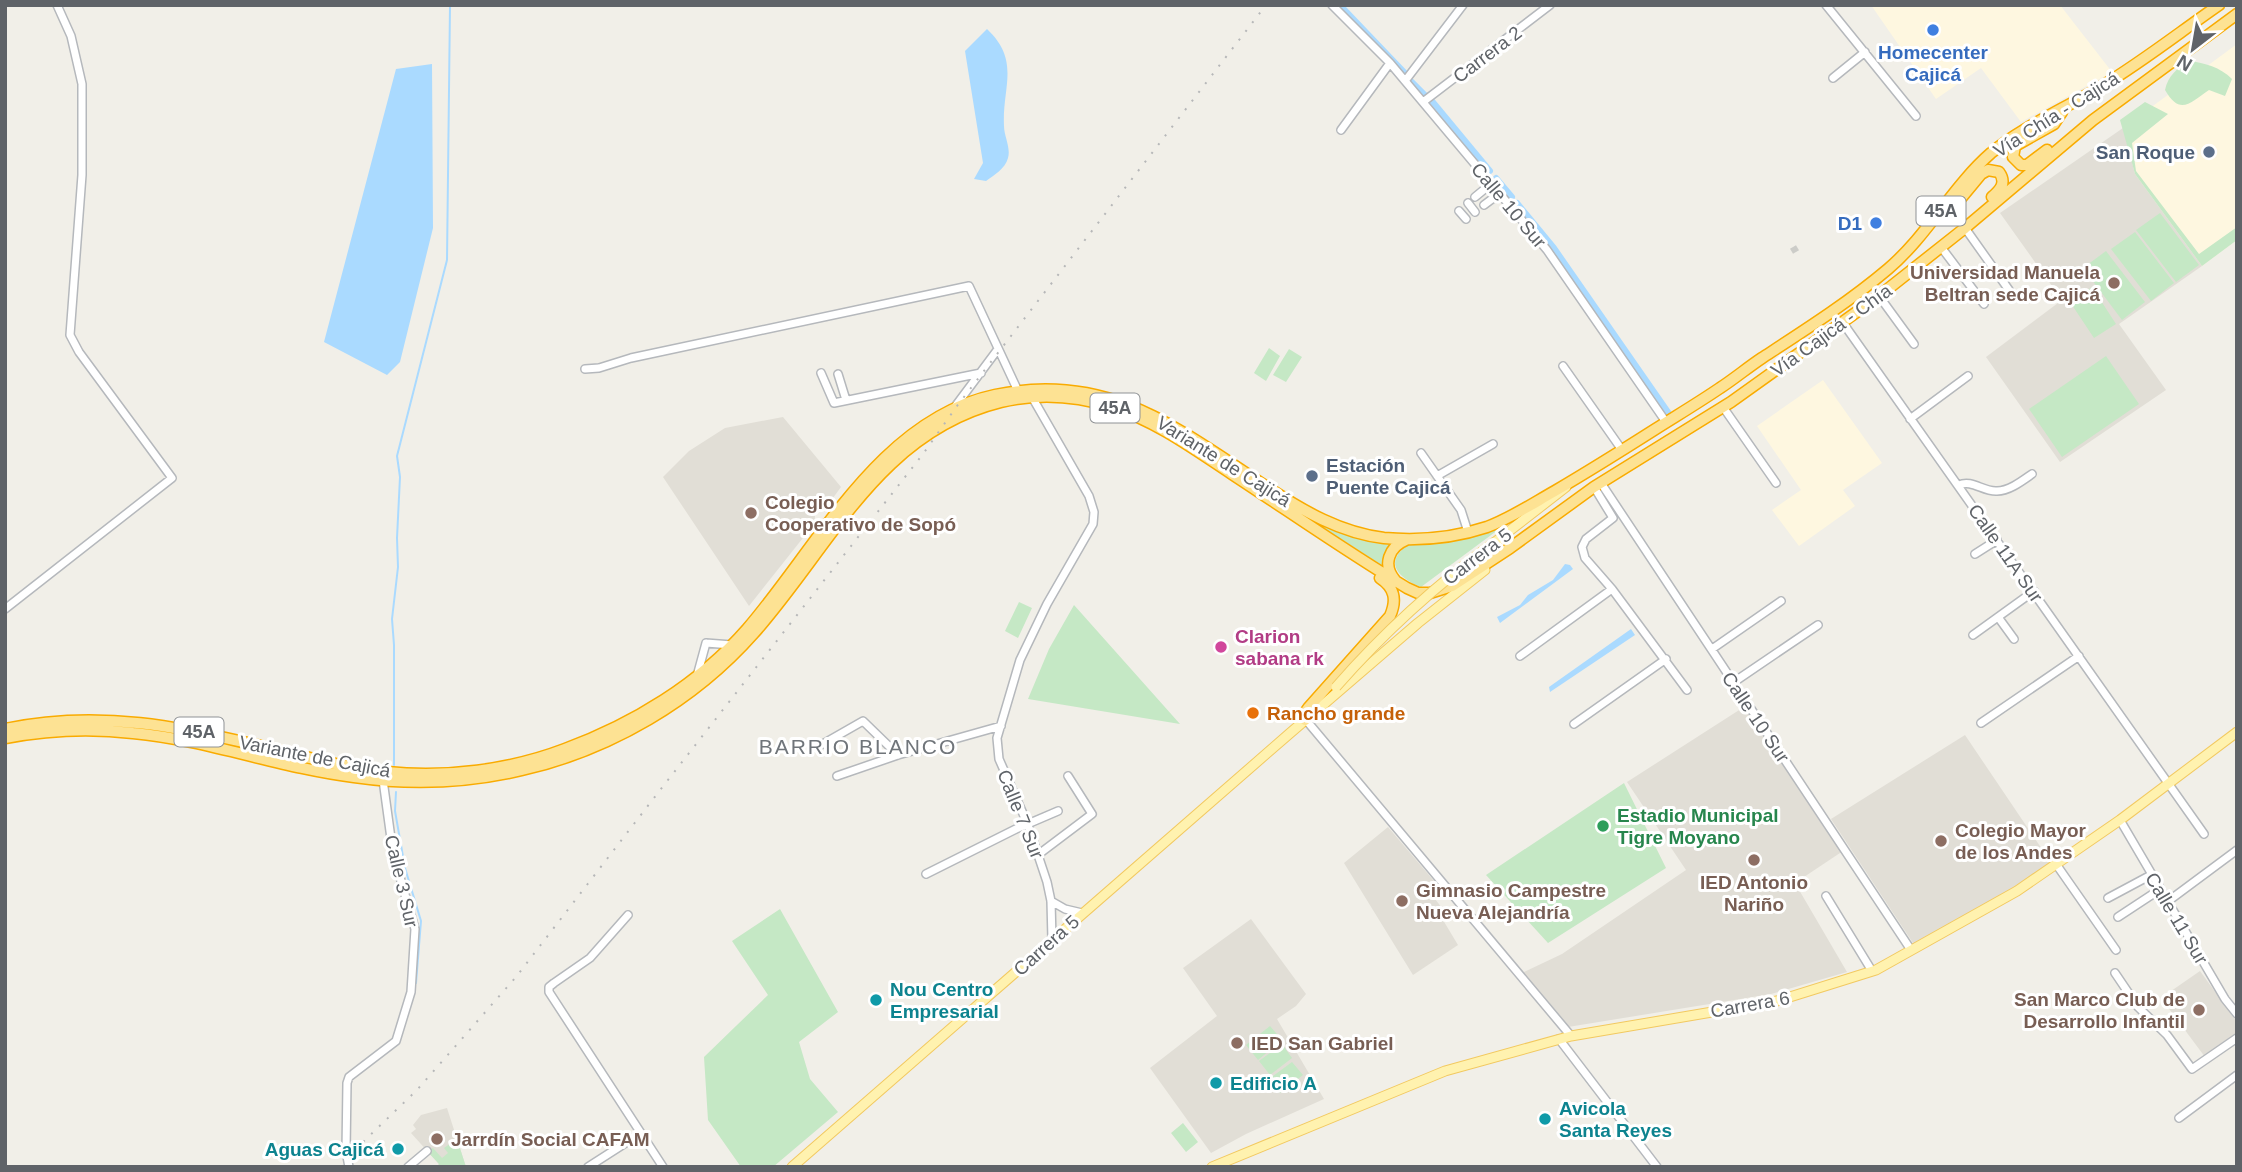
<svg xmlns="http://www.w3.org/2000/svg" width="2242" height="1172" font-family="Helvetica,sans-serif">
<rect width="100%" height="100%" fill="#f1efe8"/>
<path fill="#fef7e0" d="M1871 5H2060L2112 72 2021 122 1981 68 1936 99Z
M2237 44V240L2202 266 2135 174 2123 128Z
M1823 380 1882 463 1843 490 1855 506 1799 546 1772 510 1801 490 1757 426Z"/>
<path fill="#e1ded6" d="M2123 128 2135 174 2202 266 2119 324 2166 390 2060 462 1986 357 2062 300 2000 213Z
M783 417 841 487 830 502H817L814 524 749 606 663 477 689 451 725 428Z
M1747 705 1843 851 1795 883 1847 972 1771 994 1568 1027 1522 973 1562 954 1686 870 1627 782Z
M1965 735 2052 864 1917 949 1831 819Z
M1388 827 1434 881 1426 887 1448 916 1443 920 1458 945 1413 975 1344 863Z
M1251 919 1306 994 1296 1006 1277 1019 1324 1099 1246 1134 1211 1153 1150 1068 1217 1016 1183 968Z
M2200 971 2237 1022V1034L2205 1057 2161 998Z
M447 1108 466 1167H437L439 1164 411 1133 416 1129 413 1125 421 1115Z"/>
<path fill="#c5e8c5" d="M2189 61C2205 63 2220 67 2232 79L2225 96 2209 90C2190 103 2180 116 2165 90 2168 76 2177 68 2189 61Z
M2145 102 2168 114 2132 143 2136 171 2199 254 2237 227V240L2202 266 2135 174 2120 120Z
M2160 213 2199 265 2176 282 2136 230Z
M2135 232 2174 283 2151 301 2111 249Z
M2106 251 2145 302 2122 320 2083 268Z
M2092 287 2116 324 2094 338 2070 302Z
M1269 348 1280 356 1266 381 1254 373Z
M1289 349 1302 357 1286 382 1273 375Z
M2106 356 2139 404 2062 457 2029 409Z
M1310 519 1356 538 1389 545 1383 566Z
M1510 521 1421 587C1400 579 1382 563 1408 545L1422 544Z
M1019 602 1032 608 1018 638 1005 631Z
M1074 605 1180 724 1028 699 1049 649Z
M1624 783 1666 868 1548 943 1486 875Z
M780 909 838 1012 799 1042 810 1079 838 1112 773 1167H741L708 1120 704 1057 768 995 732 941Z
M1270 1026 1282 1040 1258 1060 1246 1045Z
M1282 1044 1292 1058 1270 1075 1259 1061Z
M1292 1062 1303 1075 1280 1093 1269 1079Z
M1183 1123 1198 1142 1186 1152 1171 1133Z
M457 1139 466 1167H437L439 1164 427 1151 433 1148 442 1158 448 1153 444 1148Z"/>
<path fill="#aadaff" d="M987 29C1021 61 1002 87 1004 126 1004 136 1011 148 1008 158 1005 169 994 175 986 181L974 179 983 163 965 51Z
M432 64 433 228 400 362 387 375 324 342 396 69Z
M1565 564 1570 565 1573 569 1500 623 1497 617 1520 605 1528 595 1553 580Z
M1631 629 1635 635 1550 692 1549 687Z"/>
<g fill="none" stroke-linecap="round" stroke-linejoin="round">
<path stroke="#aadaff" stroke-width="2" d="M394 765V645L392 619 398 567 397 538 400 477 397 456 447 260 450 5
M396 792 395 811 405 868 421 921 416 983"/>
<path stroke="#aadaff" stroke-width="6" d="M1340 5 1405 73
M1412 82 1425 95
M1432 101 1490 171
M1496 178 1512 197
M1517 203 1554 248 1668 412"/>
<path stroke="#ccccc8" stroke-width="7" stroke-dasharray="7 3.5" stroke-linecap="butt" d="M1793 247 1796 252"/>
<g stroke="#b5b8bc" stroke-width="10">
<path id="minor" d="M1332 5 1390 63 1547 250 1666 422
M1826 5 1916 116
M1833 78 1865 52
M1405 81 1463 5
M1423 102 1550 5
M1341 130 1390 63
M1475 197 1492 183
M1468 203 1475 212
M1484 205 1500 193
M1459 211 1466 219
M1965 228 2009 290
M1941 247 1984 304
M1879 296 1914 344
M1843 323 2204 834
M1563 366 1622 450
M585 369 599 368 631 358 969 286 1018 391
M821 373 834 403 981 373
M838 374 846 400
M1032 397 1089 496 1094 512 1093 524 1047 604 1020 660 997 738 999 759 1028 825 1047 882 1051 901 1052 940
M1723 407 1776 483
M954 408 998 349
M1910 419 1968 376
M1421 453 1461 510 1468 532
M1437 476 1493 444
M1601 483 1911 950
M1959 485C1972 479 1983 492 1997 491 2009 491 2022 481 2032 474
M1594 487 1613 518 1586 539 1582 547 1585 558 1612 589 1687 690
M1975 554 1997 540
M5 609 172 478 79 352 70 335 82 175V84L71 36 57 5
M1998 617 2014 639
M1973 635 2034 591
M706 643 732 645
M1712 649 1781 601
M1520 656 1612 589
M697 676 706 643
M1734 682 1818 625
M1306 720 1571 1036
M1981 723 2079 656
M1574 724 1666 659
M821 745 863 721 898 755
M837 776 898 755 1001 726
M2120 820 2225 999 2237 1014
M1039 854 1092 814 1068 776
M2056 864 2116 950
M926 874 1016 829 1058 811
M1826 896 1872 971
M2108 898 2151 875
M1051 901 1065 909 1082 913
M2167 902 2237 850
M628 915 590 958 554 983 549 987V992L663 1167
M2118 917 2159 890
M2115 973 2138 1007 2167 1035 2192 1069 2237 1038
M1559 1039 1657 1167
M2179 1118 2237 1075
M349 1167 346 1151 347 1083 349 1077 396 1041 411 992 415 929 393 853 383 780
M408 1167 427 1151
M588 1167 641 1133"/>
</g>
<g stroke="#f2c960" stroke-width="11">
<path id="major" d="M1495 542 1566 487
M792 1167 1289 734 1418 623 1485 570
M1212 1167 1445 1071 1571 1036 1777 1001 1876 970 2017 891 2120 820 2237 732"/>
</g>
<g stroke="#f9ab00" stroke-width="13">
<path id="highway" d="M2047 150 2027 165H2021L2013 157 2015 146 2054 124 2062 112
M1952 209 1981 174 1988 170 1999 172C2007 183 2000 190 1992 197
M1395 580C1382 565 1389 547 1406 540
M1305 720 1304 714 1309 707 1390 616C1397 600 1395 588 1380 578
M5 729C99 709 182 727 273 749 311 758 349 769 387 772 446 778 510 770 565 749 633 724 699 684 747 629 818 547 880 419 995 395 1109 371 1178 429 1267 487 1303 511 1341 533 1384 538 1418 541 1454 538 1487 527 1511 518 1532 504 1555 491 1589 471 1621 451 1654 430 1676 416 1698 403 1720 388 1734 379 1747 368 1762 358 1805 330 1849 302 1888 269 1928 235 1952 187 1991 153 2024 126 2066 108 2102 86 2142 62 2180 32 2219 5
M5 738C47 730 91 728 133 733 208 740 280 768 354 777 410 785 467 783 522 770 610 750 694 701 754 633 831 546 879 432 1001 402 1038 393 1077 396 1112 407 1156 421 1194 449 1232 474 1290 512 1347 552 1407 588L1418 593H1430L1452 586 1510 548 1594 487 1731 402 1879 296 1965 228 2093 120 2237 14"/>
</g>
<use href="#minor" stroke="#fff" stroke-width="7"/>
<use href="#major" stroke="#fff2af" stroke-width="9"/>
<use href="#highway" stroke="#fde293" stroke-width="10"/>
<path stroke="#b6b7b8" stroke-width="2" stroke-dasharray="2 9" stroke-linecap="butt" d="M342 1167 364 1141 417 1090 516 977 657 794 923 454 957 406 1266 5"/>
<g stroke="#f2c960" stroke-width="11" stroke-linecap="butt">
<path id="major-bridge" d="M1336 687C1384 632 1436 585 1495 542"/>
</g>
<use href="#major-bridge" stroke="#fff2af" stroke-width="9"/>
</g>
<g fill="#3f7fe0" stroke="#fff" stroke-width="2.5">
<circle cx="1933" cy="30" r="7"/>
<circle cx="1876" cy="223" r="7"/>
</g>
<g fill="#5c6f8a" stroke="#fff" stroke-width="2.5">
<circle cx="2209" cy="152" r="7"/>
<circle cx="1312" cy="476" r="7"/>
</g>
<g fill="#8d6e63" stroke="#fff" stroke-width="2.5">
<circle cx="2114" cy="283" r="7"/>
<circle cx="751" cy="513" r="7"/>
<circle cx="1941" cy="841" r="7"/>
<circle cx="1754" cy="860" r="7"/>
<circle cx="1402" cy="901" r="7"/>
<circle cx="2199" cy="1010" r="7"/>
<circle cx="1237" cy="1043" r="7"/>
<circle cx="437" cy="1139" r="7"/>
</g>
<circle fill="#d1479c" stroke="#fff" stroke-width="2.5" cx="1221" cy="647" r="7"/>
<circle fill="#e8710a" stroke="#fff" stroke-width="2.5" cx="1253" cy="713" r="7"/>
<circle fill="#2e9e5b" stroke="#fff" stroke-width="2.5" cx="1603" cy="826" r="7"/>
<g fill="#0f9aa8" stroke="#fff" stroke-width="2.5">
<circle cx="876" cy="1000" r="7"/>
<circle cx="1216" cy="1083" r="7"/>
<circle cx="1545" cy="1119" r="7"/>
<circle cx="398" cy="1149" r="7"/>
</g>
<g text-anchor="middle" stroke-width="6" stroke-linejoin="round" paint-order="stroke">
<g fill="#fff" stroke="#8f9295" stroke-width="2">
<rect x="1916.5" y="196.5" width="49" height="29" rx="5"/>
<rect x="1090.5" y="393.5" width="49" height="29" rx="5"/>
<rect x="174.5" y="717.5" width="49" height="29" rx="5"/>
</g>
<g font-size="18" font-weight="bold" fill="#5f6368">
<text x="1941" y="217">45A</text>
<text x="1115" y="414">45A</text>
<text x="199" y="738">45A</text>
</g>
<g font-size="19" font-weight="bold" fill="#366cbe" stroke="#fff">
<text x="1933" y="59">Homecenter<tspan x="1933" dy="22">Cajicá</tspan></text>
<text x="1862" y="230" text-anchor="end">D1</text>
</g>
<g font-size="19" fill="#5f6368" stroke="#fff">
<text transform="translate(1487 54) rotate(-37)" y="7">Carrera 2</text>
<text transform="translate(2056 114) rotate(-32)" y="7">Vía Chía - Cajicá</text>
<text transform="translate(1509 205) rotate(50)" y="7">Calle 10 Sur</text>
<text transform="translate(1831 330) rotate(-36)" y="7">Vía Cajicá - Chía</text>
<text transform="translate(1224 461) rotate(32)" y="7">Variante de Cajicá</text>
<text transform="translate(2006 553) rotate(55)" y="7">Calle 11A Sur</text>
<text transform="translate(1477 556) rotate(-37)" y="7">Carrera 5</text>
<text transform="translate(1756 717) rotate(56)" y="7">Calle 10 Sur</text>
<text transform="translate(315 756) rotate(11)" y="7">Variante de Cajicá</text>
<text transform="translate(1021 814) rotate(68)" y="7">Calle 7 Sur</text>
<text transform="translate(402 881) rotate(77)" y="7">Calle 3 Sur</text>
<text transform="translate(2177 918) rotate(59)" y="7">Calle 11 Sur</text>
<text transform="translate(1046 945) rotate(-42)" y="7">Carrera 5</text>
<text transform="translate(1750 1004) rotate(-10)" y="7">Carrera 6</text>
</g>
<g font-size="19" font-weight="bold" fill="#4e5e75" stroke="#fff" text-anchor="end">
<text x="2195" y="159">San Roque</text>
<text x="1326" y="472" text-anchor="start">Estación<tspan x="1326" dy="22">Puente Cajicá</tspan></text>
</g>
<g font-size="19" font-weight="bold" fill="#785e54" stroke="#fff" text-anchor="start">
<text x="2100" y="279" text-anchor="end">Universidad Manuela<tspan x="2100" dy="22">Beltran sede Cajicá</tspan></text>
<text x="765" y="509">Colegio<tspan x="765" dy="22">Cooperativo de Sopó</tspan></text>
<text x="1955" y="837">Colegio Mayor<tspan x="1955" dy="22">de los Andes</tspan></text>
<text x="1754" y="889" text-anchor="middle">IED Antonio<tspan x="1754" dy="22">Nariño</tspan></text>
<text x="1416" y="897">Gimnasio Campestre<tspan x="1416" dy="22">Nueva Alejandría</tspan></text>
<text x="2185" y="1006" text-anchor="end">San Marco Club de<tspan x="2185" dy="22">Desarrollo Infantil</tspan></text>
<text x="1251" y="1050">IED San Gabriel</text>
<text x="451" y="1146">Jarrdín Social CAFAM</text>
</g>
<g font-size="19" font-weight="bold" fill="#b23c85" stroke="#fff" text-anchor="start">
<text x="1235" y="643">Clarion<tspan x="1235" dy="22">sabana rk</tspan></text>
</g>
<g font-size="19" font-weight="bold" fill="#c56008" stroke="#fff" text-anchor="start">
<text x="1267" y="720">Rancho grande</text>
</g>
<g font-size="19" font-weight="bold" fill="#27864d" stroke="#fff" text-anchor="start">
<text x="1617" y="822">Estadio Municipal<tspan x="1617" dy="22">Tigre Moyano</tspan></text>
</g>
<g font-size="19" font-weight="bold" fill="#0d838f" stroke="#fff" text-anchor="start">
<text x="890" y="996">Nou Centro<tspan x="890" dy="22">Empresarial</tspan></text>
<text x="1230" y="1090">Edificio A</text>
<text x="1559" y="1115">Avicola<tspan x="1559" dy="22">Santa Reyes</tspan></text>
<text x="384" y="1156" text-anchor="end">Aguas Cajicá</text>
</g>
<g font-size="21" letter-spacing="2" fill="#70757a" stroke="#fff">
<text x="858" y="754">BARRIO BLANCO</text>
</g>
</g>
<rect width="2242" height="1172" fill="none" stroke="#5f6368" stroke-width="14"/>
<g transform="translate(2193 49) rotate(211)" stroke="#ffffff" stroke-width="5" paint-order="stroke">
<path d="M0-5L12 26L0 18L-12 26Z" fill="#5f6368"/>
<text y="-10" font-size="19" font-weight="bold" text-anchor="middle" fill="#5f6368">N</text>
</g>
</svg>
